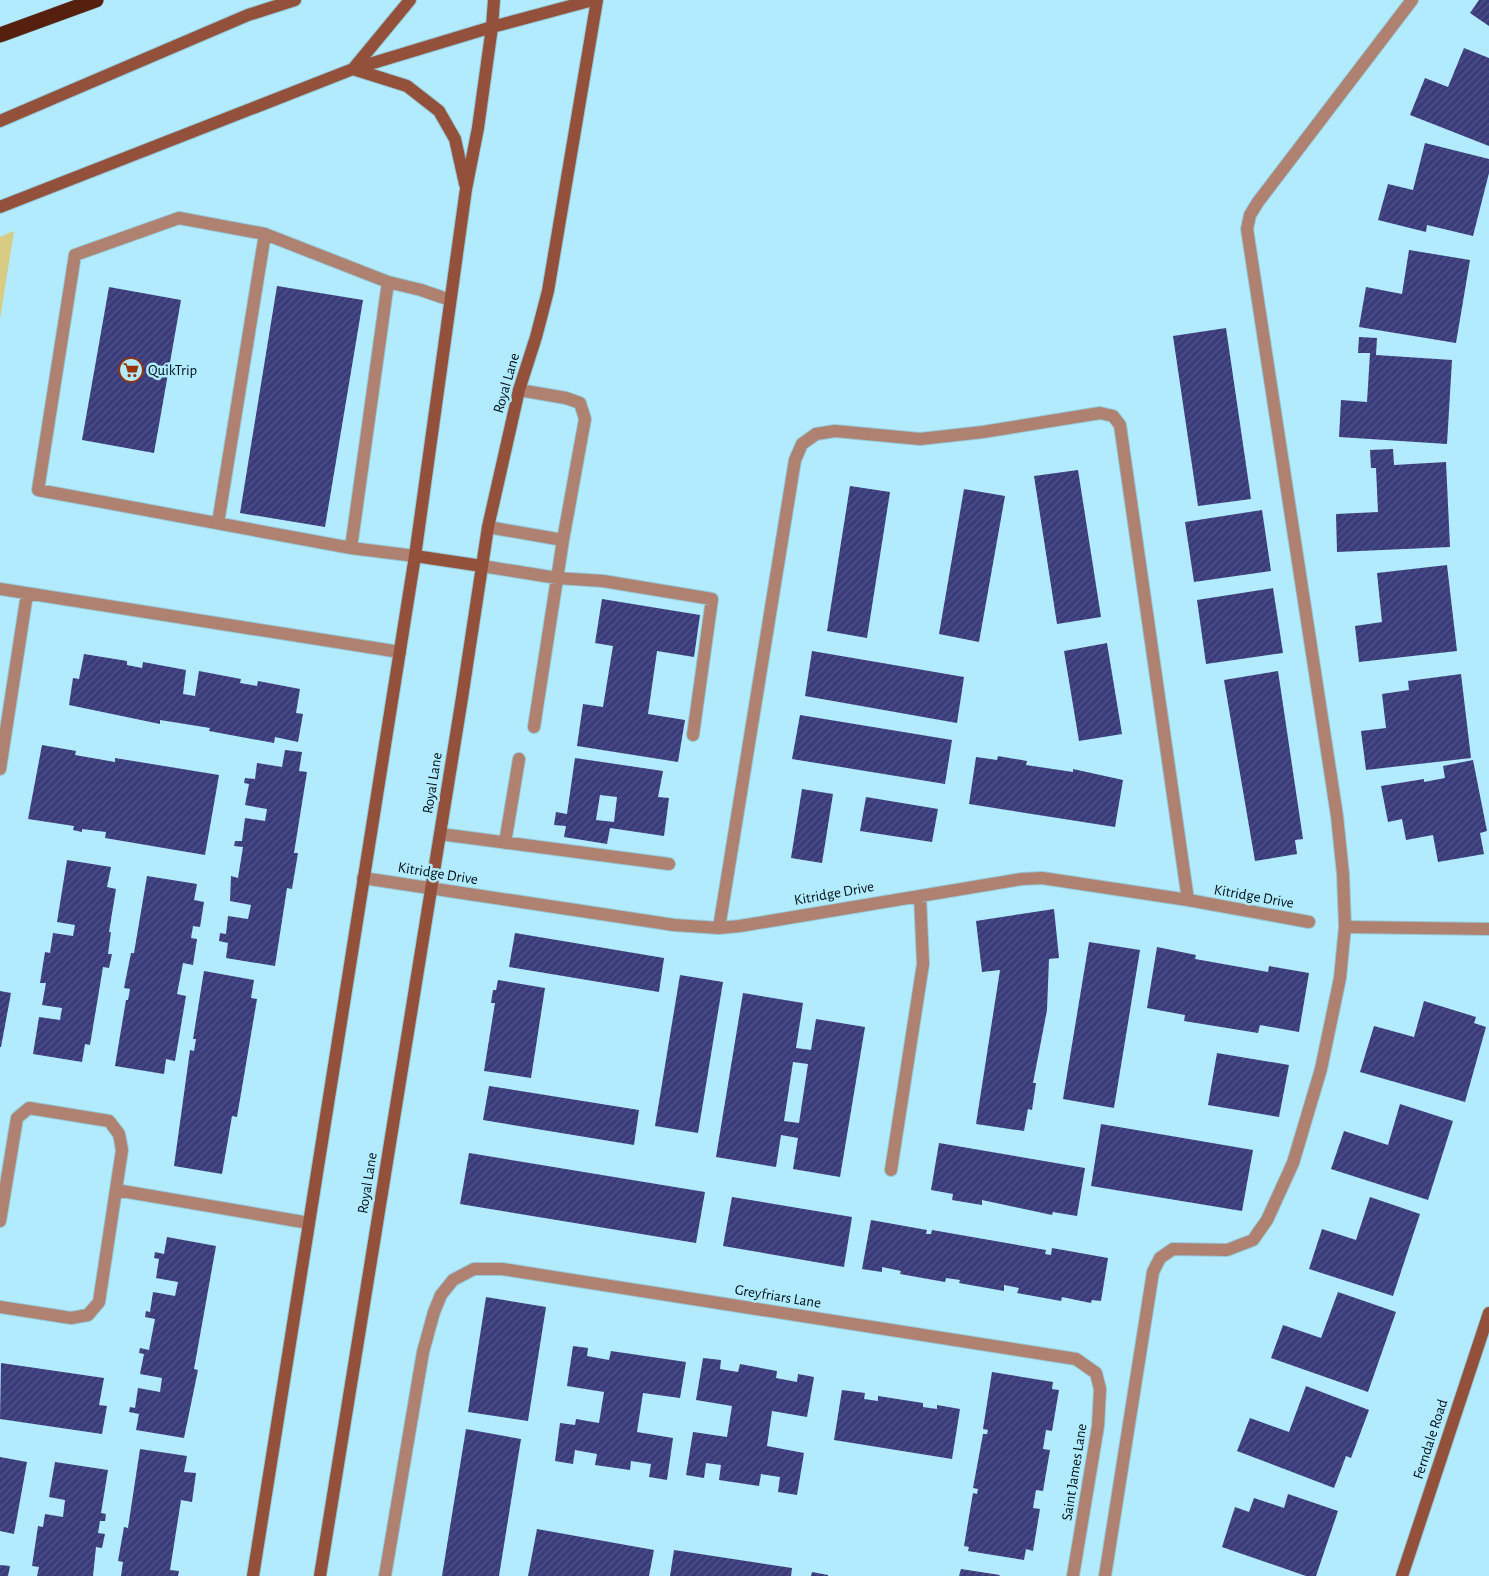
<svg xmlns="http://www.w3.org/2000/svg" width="1489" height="1576" font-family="'Alegreya Sans',sans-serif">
<defs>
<pattern id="building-hatch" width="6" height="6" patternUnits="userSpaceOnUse" patternTransform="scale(1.25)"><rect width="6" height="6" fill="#3a3b7b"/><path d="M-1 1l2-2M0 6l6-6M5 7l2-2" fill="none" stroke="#525487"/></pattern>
</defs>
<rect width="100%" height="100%" fill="#b2ebfd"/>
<path fill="#d8cc85" d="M14 231 0 319V237Z"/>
<path fill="url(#building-hatch)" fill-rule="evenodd" d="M1479 0H1489V26L1470 13Z
M1464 48 1489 58V146L1410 115 1425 78 1448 87Z
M1425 143 1489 159V173L1473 236 1427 225 1426 232 1378 220 1388 184 1413 190Z
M1409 250 1470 260 1456 343 1359 327 1366 287 1402 294Z
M277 286 363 300 325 527 240 513Z
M109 287 181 300 154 453 82 440Z
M1226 328 1251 499 1198 506 1173 336Z
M1359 337 1377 338 1376 355 1452 360 1447 444 1339 437 1341 400 1367 402 1370 353H1358Z
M1393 449 1394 465 1446 462 1450 547 1337 552 1336 514 1378 512 1376 468H1371L1370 450Z
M1078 470 1101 617 1057 624 1034 476Z
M850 486 890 492 867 638 827 631Z
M964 489 1005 496 979 642 939 634Z
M1262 510 1271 571 1194 582 1185 522Z
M1447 565 1457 651 1359 662 1355 626 1382 622 1377 573Z
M1273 588 1283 653 1206 664 1197 600Z
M602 599 700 615 694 657 657 651 648 714 685 720 678 762 577 746 583 704 603 707 613 646 595 643Z
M1107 643 1122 734 1079 741 1064 651Z
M812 651 964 677 957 723 805 696Z
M84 654 127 661V665L142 668 143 662 186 670 183 694 195 696 199 671 241 679 240 683 257 686 258 681 300 689 296 713 303 714 298 742 275 737 274 743 209 731 210 728 160 720V724L69 705 73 678 79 679Z
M1278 671 1303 839 1295 840 1297 854 1255 861 1224 680Z
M1461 674 1471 758 1366 770 1361 731 1386 728 1382 694 1409 690 1408 681Z
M800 715 952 740 945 784 792 759Z
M42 745 76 751 75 755 115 762V758L219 775 205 855 105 838 106 832 82 829V832L73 830 74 826 28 819Z
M285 750 302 752 299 771 307 772 294 853H298L292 889 287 888 275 966 226 958 228 943 219 941 220 933 226 934 228 916 248 919 251 905 230 901 231 876 238 878 243 847 234 846 235 841H242L245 818 265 821 267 809 245 805 249 784 244 783 245 778 255 779 257 763 282 767Z
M998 756 1027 761 1026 765 1073 772V769L1123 780 1115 827 969 804 976 757 997 760Z
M575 758 663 771 658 797 669 798 664 836 610 828 607 844 564 837 566 826 554 825 556 812 567 814ZM600 795 617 797 614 822 596 820Z
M1473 760 1487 831 1480 833 1484 854 1438 862 1433 835 1406 840 1402 819 1388 822 1381 786 1424 779V782L1445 778 1443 766Z
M802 789 833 794 822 863 791 858Z
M866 797 938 809 932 842 860 831Z
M67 860 111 867 107 887 116 889 109 932H111L108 954H112L109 968 103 967 90 1045 85 1044 82 1062 33 1054 39 1017 60 1020 62 1008 42 1005 46 983H40L45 952 50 953 53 933 73 936 75 925 57 922Z
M147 876 197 884 194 900 204 902 200 927 193 926 191 938 197 939 193 965 183 963 177 994 186 996 175 1061 166 1059 164 1074 115 1066 126 1000H128L130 989 124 988 131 953H134Z
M1054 909 1059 958 1049 959 1047 1010 1033 1083H1036L1032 1110 1028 1109 1024 1131 976 1124 1000 970 982 972 976 921Z
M515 933 664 958 659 992 509 967Z
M1089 942 1140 950 1114 1108 1063 1099Z
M1157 947 1196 955 1195 959 1268 972 1269 966 1309 973 1299 1032 1260 1025 1258 1033 1184 1021 1185 1015 1147 1008Z
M204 971 254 980 251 998 257 999 237 1117 232 1116 222 1174 174 1166 190 1050 194 1051 196 1039H193Z
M680 975 723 982 698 1133 655 1126Z
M498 980 545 988 531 1078 484 1071 495 1003H491L493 990H496Z
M0 991 11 993 1 1047H0Z
M743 993 803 1003 796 1048 811 1050 816 1019 865 1027 840 1177 793 1169 798 1138 781 1135 776 1167 716 1157ZM793 1062 808 1064 799 1123 784 1121Z
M1424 1001 1476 1017 1474 1023 1486 1027 1465 1102 1360 1072 1374 1026 1414 1037Z
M1217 1053 1289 1065 1279 1117 1208 1105Z
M489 1086 639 1110 634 1145 483 1120Z
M1400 1104 1453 1121 1428 1200 1331 1169 1344 1131 1388 1145Z
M1101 1124 1253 1150 1242 1211 1091 1186Z
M939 1143 1085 1168 1077 1216 1053 1212 1052 1215 982 1200V1205L952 1200 953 1194 931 1190Z
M469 1153 705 1192 696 1243 460 1204Z
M732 1197 852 1217 844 1267 723 1246Z
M1370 1197 1420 1214 1393 1296 1309 1269 1322 1229 1356 1240Z
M871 1220 927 1230 926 1234H931L932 1230 1046 1250 1045 1254 1051 1255 1052 1248 1108 1258 1101 1301 1092 1300 1091 1303 1062 1297 1061 1301 1017 1293 1019 1288 1004 1285V1291L959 1283 960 1280 946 1278 945 1282 900 1274 901 1271 882 1267V1272L862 1269Z
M167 1237 216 1246 194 1369 198 1370 184 1438 136 1430 139 1414 129 1412 130 1407 135 1408 138 1388 160 1392 162 1378 140 1374 144 1354 139 1353 140 1348 149 1350 155 1319 145 1317 146 1311 150 1312 153 1292 175 1296 178 1282 156 1278 159 1259 154 1258 155 1252 164 1254Z
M1338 1292 1396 1312 1368 1392 1271 1358 1283 1325 1321 1338Z
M486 1297 546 1307 528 1421 468 1412Z
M573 1346 588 1348 587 1356 609 1360 611 1351 686 1362 680 1398 643 1393 637 1432 673 1438 667 1480 649 1477 651 1464 631 1461 630 1470 595 1465 597 1454 575 1450 573 1464 555 1461 560 1423 575 1425 576 1419 599 1423 604 1392 567 1386Z
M703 1358 721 1360 720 1369 738 1372 740 1364 777 1371 776 1378 797 1382 798 1374 814 1377 807 1417 772 1411 767 1446 804 1453 797 1495 778 1492 780 1477 761 1474 759 1486 719 1480 721 1465 706 1463 704 1478 686 1475 693 1432 727 1437 732 1406 696 1400Z
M1 1363 104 1378 99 1405 107 1406 102 1434 0 1419Z
M992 1372 1053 1382 1052 1389 1059 1390 1052 1431 1046 1430 1043 1449 1050 1450 1043 1491 1036 1490 1033 1508 1040 1509 1033 1551 1026 1549 1024 1560 968 1551 969 1547 964 1546 973 1493 977 1494 978 1489 973 1488 983 1434H987L988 1430 983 1429Z
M1306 1386 1369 1410 1351 1458 1346 1456 1334 1488 1237 1451 1250 1418 1289 1432Z
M842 1390 865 1393 864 1399 878 1401V1396L923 1403V1407L937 1409V1405L960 1409 952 1459 834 1440Z
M466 1429 521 1439 499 1576H442Z
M140 1449 187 1456 184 1472 196 1473 192 1502 181 1500 170 1570 179 1571 178 1576H121L123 1562 118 1561 124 1527 128 1528Z
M0 1457 27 1462 14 1534 0 1531Z
M55 1462 108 1470 101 1513 106 1514 105 1521H100L98 1533 105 1534 102 1548 96 1547 93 1576H37L39 1567 32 1566 38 1526 43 1527 45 1514 63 1517 65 1500 49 1497Z
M1288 1494 1338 1511 1316 1576H1306L1222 1547 1235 1507 1249 1512 1254 1498 1284 1508Z
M537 1529 654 1550 649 1576H528Z
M674 1550 792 1568 791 1576H670Z
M0 1565 10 1566 8 1576H0Z
M961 1569 1000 1575 999 1576H959Z
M812 1572 828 1575V1576H811Z"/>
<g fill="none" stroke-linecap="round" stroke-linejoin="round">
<g stroke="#96c8d8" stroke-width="14">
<path id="lane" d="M519 390 566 398 580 403 585 419 563 540 534 727
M218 523 265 234
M488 527 563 540
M351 548 388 282
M415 556 351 548 38 490 75 255 179 218 265 234 388 282 421 290 450 300
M482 566 557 578 603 581 712 599 693 735
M0 589 400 652
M0 769 27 594
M440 834 669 864
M505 843 519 759
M363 878 674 925 719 928 740 926 1022 879 1042 878 1188 900 1309 922
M719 928 795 460 802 444 816 434 835 431 920 439 983 432 1100 413 1113 416 1120 425 1188 900
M891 1170 923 964 920 896
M116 1190 309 1223
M0 1221 17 1118 29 1108 109 1121 119 1134 122 1150 99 1302 88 1315 71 1318 0 1307
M385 1576 423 1352 434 1312 441 1295 453 1280 474 1269H502L1076 1359 1096 1373 1100 1389 1098 1426 1073 1576
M1105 1576 1153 1272 1160 1258 1173 1249 1227 1250 1253 1240 1267 1220 1293 1163 1321 1069 1340 978 1345 927 1343 874 1337 816 1247 229 1250 215 1258 202 1412 0"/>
</g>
<g stroke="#96c8d8" stroke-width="14">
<path id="street" d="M1345 927 1489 929"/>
</g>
<g stroke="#96c8d8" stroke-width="14">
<path id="secondary" d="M410 0 353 69 407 86 439 111 455 139 465 184
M0 121 248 15 295 0
M0 207 353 69 492 27 593 0
M415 556 482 566
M253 1576 415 556 466 189 478 128 492 27 494 0
M320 1576 462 698 488 527 519 390 536 337 548 291 597 0
M1402 1576 1489 1313"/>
</g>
<g stroke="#96c8d8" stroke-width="16">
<path id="highway" d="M0 35 96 0"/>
</g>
<use href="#lane" stroke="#af8171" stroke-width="12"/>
<use href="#street" stroke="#af8171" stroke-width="12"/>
<use href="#secondary" stroke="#93513b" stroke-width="12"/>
<use href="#highway" stroke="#55210e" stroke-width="15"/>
</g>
<defs>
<g id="supermarket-ring" transform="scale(1.25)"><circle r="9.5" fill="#b2ebfd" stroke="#983305" stroke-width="1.5"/><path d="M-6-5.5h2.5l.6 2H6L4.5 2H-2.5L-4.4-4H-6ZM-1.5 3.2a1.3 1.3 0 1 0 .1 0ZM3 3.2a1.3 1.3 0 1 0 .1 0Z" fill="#983305"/></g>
</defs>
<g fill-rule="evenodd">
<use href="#supermarket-ring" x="131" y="370"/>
</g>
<g text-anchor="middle" stroke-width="5" stroke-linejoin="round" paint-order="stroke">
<g font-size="15" fill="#001016" stroke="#b2ebfd" text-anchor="start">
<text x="148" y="375">QuikTrip</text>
</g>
<g font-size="15" fill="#001016" stroke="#b2ebfd">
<text transform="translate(506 383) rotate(-74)" y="5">Royal Lane</text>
<text transform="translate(432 783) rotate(-81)" y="5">Royal Lane</text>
<text transform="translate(438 873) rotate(9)" y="5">Kitridge Drive</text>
<text transform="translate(834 893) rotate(-10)" y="5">Kitridge Drive</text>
<text transform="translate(1254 896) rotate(10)" y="5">Kitridge Drive</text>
<text transform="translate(367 1183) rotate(-81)" y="5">Royal Lane</text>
<text transform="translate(778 1296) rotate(9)" y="5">Greyfriars Lane</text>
<text transform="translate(1430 1439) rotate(-72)" y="5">Ferndale Road</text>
<text transform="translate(1074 1472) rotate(-81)" y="5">Saint James Lane</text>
</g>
</g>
</svg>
